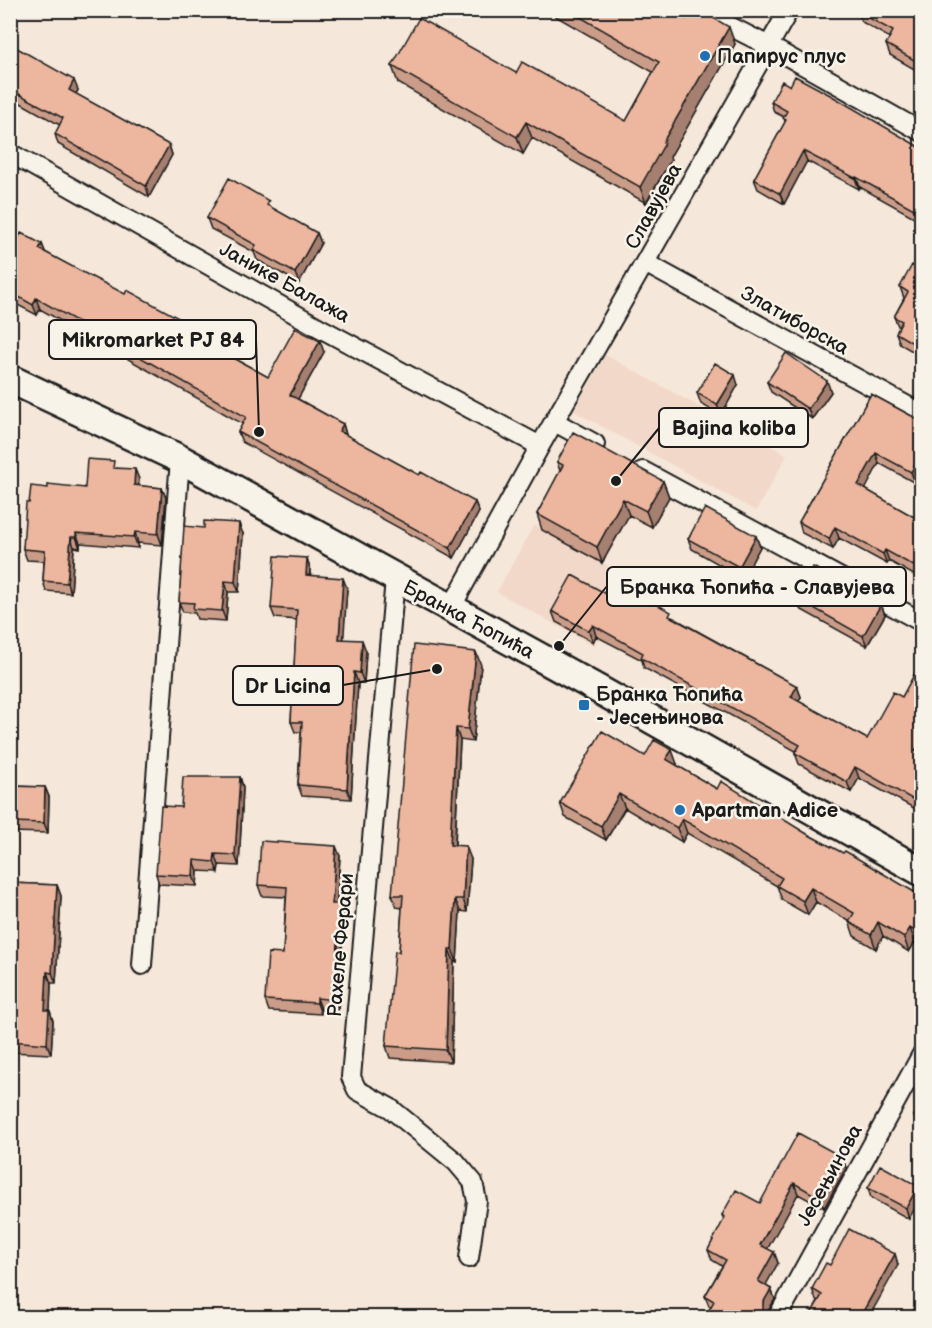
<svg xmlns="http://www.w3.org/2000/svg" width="932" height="1328" font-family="'Balsamiq Sans',sans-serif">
<rect width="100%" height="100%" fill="#f5e7d9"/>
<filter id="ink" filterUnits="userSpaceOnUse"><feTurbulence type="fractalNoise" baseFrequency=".0167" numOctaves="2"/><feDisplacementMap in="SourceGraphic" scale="12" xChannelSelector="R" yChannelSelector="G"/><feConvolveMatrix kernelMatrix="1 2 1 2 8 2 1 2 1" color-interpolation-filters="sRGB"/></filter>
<g filter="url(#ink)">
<path fill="#f2d8c8" d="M605 355 787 455 756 511 574 411Z
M534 525 631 579 594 646 497 592Z"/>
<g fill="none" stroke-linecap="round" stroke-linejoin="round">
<g stroke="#1c1c1c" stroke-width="22">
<path id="street" d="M698 10 769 46 922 132
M10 153 320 328 540 446
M647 264 922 414
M555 422 595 444
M643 471 922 622
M395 579 351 1077 357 1090 390 1108 456 1162 473 1182 477 1201 469 1258
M451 608 540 446 789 10
M142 965 180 459
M777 1318 922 1054"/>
</g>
<g stroke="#1c1c1c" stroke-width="32">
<path id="secondary" d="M10 379 180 459 596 688 922 872"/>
</g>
<use href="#street" stroke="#f7f3e8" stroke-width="18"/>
<use href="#secondary" stroke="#f7f3e8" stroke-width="27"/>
</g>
<path fill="#cb9d89" stroke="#1c1c1c" stroke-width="1.5" d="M545 10H671L735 44 670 157 671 160 646 203 532 138 523 154 398 83 392 66 516 73 626 121 653 72Z
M921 10V73L890 55 886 44 890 38 862 22 858 12Z
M10 44 78 90 76 94 169 145 172 155 149 197 58 144 55 134 60 125 10 97Z
M790 86 921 148V221L860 187 859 189 807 161 784 204 758 189 754 179 785 122 784 117 774 112 771 102Z
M272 208 317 233 321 243 299 283 257 260 254 252 211 229 207 218Z
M42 244 45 252 268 377 324 352 298 399 343 424 346 435 419 475 475 502 479 512 454 558 242 442 238 432 243 424 40 309 37 315 10 301V252Z
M921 270V356L900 344 896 333 899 328 894 317 904 298 900 287Z
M767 382 831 392 812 419 771 392Z
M738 385 721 415 701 404 697 393Z
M871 394 921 421 915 483 879 463 865 489 921 521V579L889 561 887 564 839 538 833 549 802 533 799 522Z
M557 462 663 481 669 497 652 527 629 515 602 563 542 530 537 514 560 471Z
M117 468 139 479 138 486 162 488 166 498 162 545 138 543V548L80 543V548L74 547 71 593 46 591 43 581 44 561 27 560 23 549 29 503 48 488H85Z
M243 534 239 592H228L226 621 197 619 195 613 183 612 179 602Z
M756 536 760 547 743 578 692 549 688 539Z
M307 558 310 569V575L347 588 343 639 366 651 364 683H358L351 799 302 796 298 785 301 732H295L291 722 297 620 275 618 271 608Z
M796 598 881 604 885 615 867 646 800 609Z
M621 602 674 618 797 686 801 697 798 701 867 739 902 697 921 662V812L859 778 851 792 799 764 795 753 796 751 644 668 642 660 596 636 593 642 556 622 552 611Z
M481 665 473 742 460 740 455 845 471 859 467 912 460 911 457 962 454 961 451 1062 390 1058 386 1046 399 952 402 908 397 907 392 895Z
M645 756 677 764 676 765 717 789 807 834 921 896V946L915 942 909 952 883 936 876 949 854 936 849 921 816 902 808 915 782 900 777 886 687 833 682 842 625 808 606 840 565 817 560 803Z
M240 777 243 787 239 866 219 865 218 872 198 871 197 886 159 884 156 874 181 807Z
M10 786 45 787 49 797 48 833 10 832Z
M340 856 337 904H340L344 915 338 1010 321 1009V1014L269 1011 265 1000 283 954 286 897 262 896 258 885Z
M10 883 57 885 61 896 56 983H51L50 1011 53 1021 51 1054 10 1052Z
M921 1100V1128L918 1126 914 1116Z
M842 1157 846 1168 824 1208 798 1194 767 1249 774 1252 778 1263 765 1285 771 1289 775 1299 767 1313 709 1306 705 1296 722 1266 712 1260 708 1250 724 1220 722 1215 760 1203Z
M918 1186 909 1219 871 1198 868 1188Z
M921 1230V1251H920L916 1240Z
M895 1254 898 1265 818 1301 816 1300 812 1289 830 1265Z"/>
<path fill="#a57f6f" stroke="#1c1c1c" stroke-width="1.5" d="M729 27 735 44 670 157 671 160 646 203 640 187 663 142Z
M74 80 78 90 73 100 69 90Z
M526 122 532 138 523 154 517 137Z
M169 145 172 155 149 197 146 186Z
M803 151 807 161 784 204 780 194Z
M856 177 860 187 859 189 855 178Z
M317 233 321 243 299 283 295 273Z
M42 244 46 254 39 249Z
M36 298 40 309 37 315 33 305Z
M219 340 223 351 219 358 215 348Z
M320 341 324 352 294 406 290 395Z
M735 375 738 385 721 415 717 405Z
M827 381 831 392 812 419 808 409Z
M343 424 346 435 339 431Z
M876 453 879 463 862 496 858 485Z
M921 453V471L915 483 911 472Z
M135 469 139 479 138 496 134 485Z
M663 481 669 497 652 527 646 511Z
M162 488 166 498 162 545 158 534Z
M623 499 629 515 602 563 597 547Z
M475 502 479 512 454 558 450 548Z
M239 523 243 534 239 592 235 582Z
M835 527 839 538 833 549 829 539Z
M135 532 138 543V548L134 537Z
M76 533 80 543V548L76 537Z
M756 536 760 547 743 578 739 567Z
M71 537 74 547 71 593 67 583Z
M885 550 889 561 887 564 883 554Z
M307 558 310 569 309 586 306 575Z
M343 578 347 588 343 649 339 639Z
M225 581 228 592 226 621 222 611Z
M881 604 885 615 867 646 863 636Z
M593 625 596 636 593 642 589 631Z
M362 640 366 651 364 683 360 673Z
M476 652 481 665 473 742 468 729Z
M354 672 358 683 351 799 347 789Z
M797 686 801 697 795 708 791 697Z
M456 728 460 740 454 858 450 845Z
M921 740V757L915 751Z
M672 750 677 764 671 774 666 759Z
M855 767 859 778 851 792 847 782Z
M240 777 243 787 239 866 235 855Z
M45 787 49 797 48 833 44 823Z
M619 794 625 808 606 840 601 826Z
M682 819 687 833 682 842 677 828Z
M336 846 340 856 336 914 332 904Z
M466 846 471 859 467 912 463 899Z
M215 854 219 865 218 872 214 862Z
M194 860 198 871 197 886 193 876Z
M57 885 61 896 56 983 52 973Z
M811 888 816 902 808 915 803 901Z
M455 899 460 911 457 962 452 949Z
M340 904 344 915 338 1010 335 1000Z
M878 922 883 936 876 949 871 935Z
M910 928 915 942 909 952 904 938Z
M449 949 454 961 451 1062 446 1050Z
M47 972 51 983 50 1011 53 1021 51 1054 47 1044 45 1010Z
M317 998 321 1009V1014L317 1003Z
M842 1157 846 1168 824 1208 820 1198Z
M794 1183 798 1194 764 1255 760 1245Z
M918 1186 921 1197 909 1219 906 1208Z
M774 1252 778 1263 762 1292 758 1281Z
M895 1254 898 1265 869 1317H860Z
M771 1289 775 1299 767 1313V1317H760L763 1303Z"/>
<path fill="#ecb69f" stroke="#1c1c1c" stroke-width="1.5" d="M568 10H671L686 19 690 10H700L729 27 663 142 665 143 640 187 526 122 517 137 392 66 419 18 516 73 522 62 626 121 659 62Z
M859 10H921V64L886 44 893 31 858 12Z
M10 44 74 80 69 90 169 145 146 186 55 134 63 118 10 89Z
M795 76 832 96 921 148V213L856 177 855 178 803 151 780 194 754 179 786 120 783 118 787 111 771 102 782 81 790 86Z
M229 178 269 201 267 205 317 233 295 273 253 250 256 245 207 218Z
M21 233 42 244 39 249 88 275 125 294 127 290 219 340 215 348 268 377 295 328 320 341 290 395 343 424 339 431 419 475 421 472 475 502 450 548 238 432 246 417 36 298 33 305 10 292V252Z
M912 265 921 270V348L896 333 902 321 894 317 908 292 900 287Z
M786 353 827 381 808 409 767 382Z
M715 363 735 375 717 405 697 393Z
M871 394 921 421V453L911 472 876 453 858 485 921 521V570L885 550 883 554 835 527 829 539 799 522Z
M573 432 663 481 646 511 623 499 597 547 537 514 563 465 557 462Z
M87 459 114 461 113 468 135 469 134 485 162 488 158 534 135 532 134 537 76 533V537H71L67 583 43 581 45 551 23 549 26 503H29L31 486 48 488V484L85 488Z
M705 508 756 536 739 567 688 539Z
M204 521 239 523 235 582 225 581 222 611 193 609 194 603 179 602 184 526 204 528Z
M275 556 307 558 306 575 343 578 339 639 362 640 360 673 354 672 347 789 298 785 302 722H291L297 610 271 608Z
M813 567 881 604 863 636 796 598Z
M572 575 621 602 626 593 636 598 638 594 671 612 669 616 797 686 791 697 867 739 893 692 902 697 921 662V740L915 751 921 755V804L855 767 847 782 795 753 800 745 641 658 643 653 593 625 589 631 552 611Z
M414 645 476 652 468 729 456 728 450 845 466 846 463 899H455L452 949H449L446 1050 386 1046 395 951 399 952 403 895H392Z
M602 731 645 756 654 740 672 750 666 759 717 789 721 781 807 834 843 853 845 851 921 896V935L910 928 904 938 878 922 871 935 849 922 854 913 811 888 803 901 777 886 782 878 682 819 677 828 619 794 601 826 560 803Z
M183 777H240L235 855 215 854 214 862 194 860 193 876 156 874 161 806 181 807Z
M10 786 45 787 44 823 10 822Z
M261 841 336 846 332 904H340L335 1000 317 998V1003L265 1000 268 953 283 954 287 887 258 885Z
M10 883 57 885 52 973 47 972 45 1010H49L47 1044 10 1041Z
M921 1100V1120L914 1116Z
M798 1133 842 1157 820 1198 794 1183 760 1245 774 1252 758 1281 771 1289 763 1303V1312L760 1317H705L714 1301 705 1296 726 1260 708 1250 725 1217 722 1215 736 1190 760 1203Z
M880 1165 918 1186 906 1208 868 1188Z
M849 1229 895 1254 860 1317H861H809L822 1295 812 1289 826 1263 830 1265Z
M921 1230V1243L916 1240Z"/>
</g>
<g fill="#1f6fb2" stroke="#f7f3e8" stroke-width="2">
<circle cx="705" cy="56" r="6"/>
<rect x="578" y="699" width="12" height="12" rx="3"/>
<circle cx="680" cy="810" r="6"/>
</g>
<g text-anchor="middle" stroke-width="5" stroke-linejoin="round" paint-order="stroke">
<g font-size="20" font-weight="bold" fill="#1c1c1c" stroke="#f7f3e8" text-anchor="start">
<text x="717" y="63">Папирус плус</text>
<text x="596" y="701">Бранка Ћопића<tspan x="596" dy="23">- Јесењинова</tspan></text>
<text x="692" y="817">Apartman Adice</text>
</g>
<g font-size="20" fill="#1c1c1c" stroke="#f7f3e8">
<text transform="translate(653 206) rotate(-61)" y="7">Славујева</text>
<text transform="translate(285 282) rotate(29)" y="7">Јанике Балажа</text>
<text transform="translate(795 320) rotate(29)" y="7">Златиборска</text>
<text transform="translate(469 619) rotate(28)" y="7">Бранка Ћопића</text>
<text transform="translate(340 945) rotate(-85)" y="7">Рахеле Ферари</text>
<text transform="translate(829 1175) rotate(-61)" y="7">Јесењинова</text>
</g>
</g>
<path fill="none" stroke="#1c1c1c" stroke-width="2" d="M259 432L256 340M616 481L659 428M559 646L607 586M437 669L343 685"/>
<g fill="#1c1c1c" stroke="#f7f3e8" stroke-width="2">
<circle cx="259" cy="432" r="6"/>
<circle cx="616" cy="481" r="6"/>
<circle cx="559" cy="646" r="6"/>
<circle cx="437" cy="669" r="6"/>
</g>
<g fill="#f7f3e8" stroke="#1c1c1c" stroke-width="2">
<rect x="49" y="320" width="207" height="39" rx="6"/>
<rect x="659" y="408" width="149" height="39" rx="6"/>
<rect x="607" y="567" width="299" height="39" rx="6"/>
<rect x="233" y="666" width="110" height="39" rx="6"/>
</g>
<g font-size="21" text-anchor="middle" font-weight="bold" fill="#1c1c1c">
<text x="153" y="347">Mikromarket PJ 84</text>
<text x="734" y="435">Bajina koliba</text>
<text x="757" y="594">Бранка Ћопића - Славујева</text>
<text x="288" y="693">Dr Licina</text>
</g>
<rect width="932" height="1328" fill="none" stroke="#f7f3e8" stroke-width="36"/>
<rect x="18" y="18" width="896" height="1292" fill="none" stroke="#1c1c1c" stroke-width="2" filter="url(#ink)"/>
</svg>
